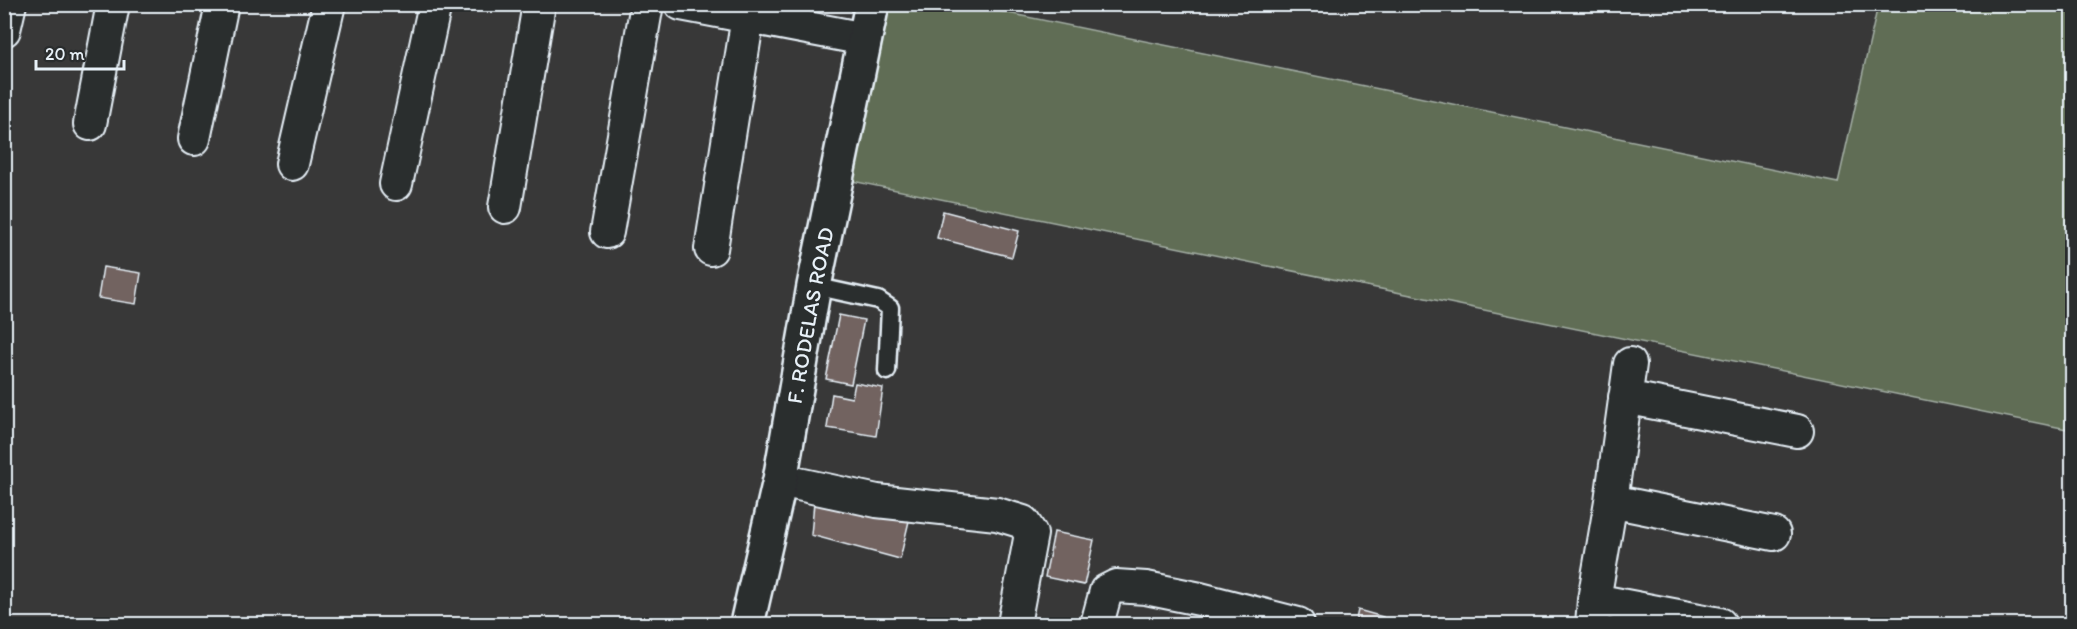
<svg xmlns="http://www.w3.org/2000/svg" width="2077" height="629" font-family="Itim,sans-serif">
<rect width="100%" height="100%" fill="#383838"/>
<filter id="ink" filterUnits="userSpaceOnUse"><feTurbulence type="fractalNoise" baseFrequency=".0167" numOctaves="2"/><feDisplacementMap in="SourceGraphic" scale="12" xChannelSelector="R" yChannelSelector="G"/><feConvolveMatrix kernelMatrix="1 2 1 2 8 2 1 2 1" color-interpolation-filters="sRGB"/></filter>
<g filter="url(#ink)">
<path fill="#616d54" stroke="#a4afa6" stroke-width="1.5" d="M880 5H969L1838 183 1878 5H2072V430L852 181Z"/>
<path fill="#726361" stroke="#e8f1f8" stroke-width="1.5" d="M943 211 1019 231 1012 257 937 238Z
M103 267 141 273 136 304 98 298Z
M839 315 864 320 851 384 826 379Z
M855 383 883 388 876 436 827 428 832 394 852 398Z
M814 503 909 521 900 559 811 535Z
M1054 532 1094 540 1084 585 1045 577Z
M1358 610 1383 617 1381 624H1355Z"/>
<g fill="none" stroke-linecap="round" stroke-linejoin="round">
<g stroke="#e8f1f8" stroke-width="21">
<path id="service" d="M814 286 878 300 890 308 887 371"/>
</g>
<g stroke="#e8f1f8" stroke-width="36">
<path id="minor" d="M681 4 865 39
M4 30 10 4
M90 124 113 4
M194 139 222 4
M292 164 329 4
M396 184 435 4
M505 207 539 4
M607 232 647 4
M711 249 750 4
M1625 397 1797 431
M780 480 877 501 997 514 1023 522 1031 534 1014 624
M1611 501 1774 534
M1594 600 1720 624
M1097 624 1106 591 1116 586 1146 588 1200 599 1298 624
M1592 624 1594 600 1611 501 1630 364"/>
</g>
<g stroke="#e8f1f8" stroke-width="38">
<g id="tertiary">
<path id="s1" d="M747 624 780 480 814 286 872 4"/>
</g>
</g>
<use href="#service" stroke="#2a2d2e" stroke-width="16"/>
<use href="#minor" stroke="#2a2d2e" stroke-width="32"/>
<use href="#tertiary" stroke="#2a2d2e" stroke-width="33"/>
</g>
</g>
<g text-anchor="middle" stroke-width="5" stroke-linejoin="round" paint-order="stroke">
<g font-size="22" fill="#e8f1f8" stroke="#2a2d2e">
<text dy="8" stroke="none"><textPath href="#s1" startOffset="315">F. RODELAS ROAD</textPath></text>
</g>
</g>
<rect width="2077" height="629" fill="none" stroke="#2a2d2e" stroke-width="24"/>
<rect x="12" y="12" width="2053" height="605" fill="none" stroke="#e8f1f8" stroke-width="2" filter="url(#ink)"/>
<path d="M36 60v9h88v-9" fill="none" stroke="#e8f1f8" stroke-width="3"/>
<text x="45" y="60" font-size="18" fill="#e8f1f8" stroke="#2a2d2e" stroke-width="4.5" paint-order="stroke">20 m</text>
</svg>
